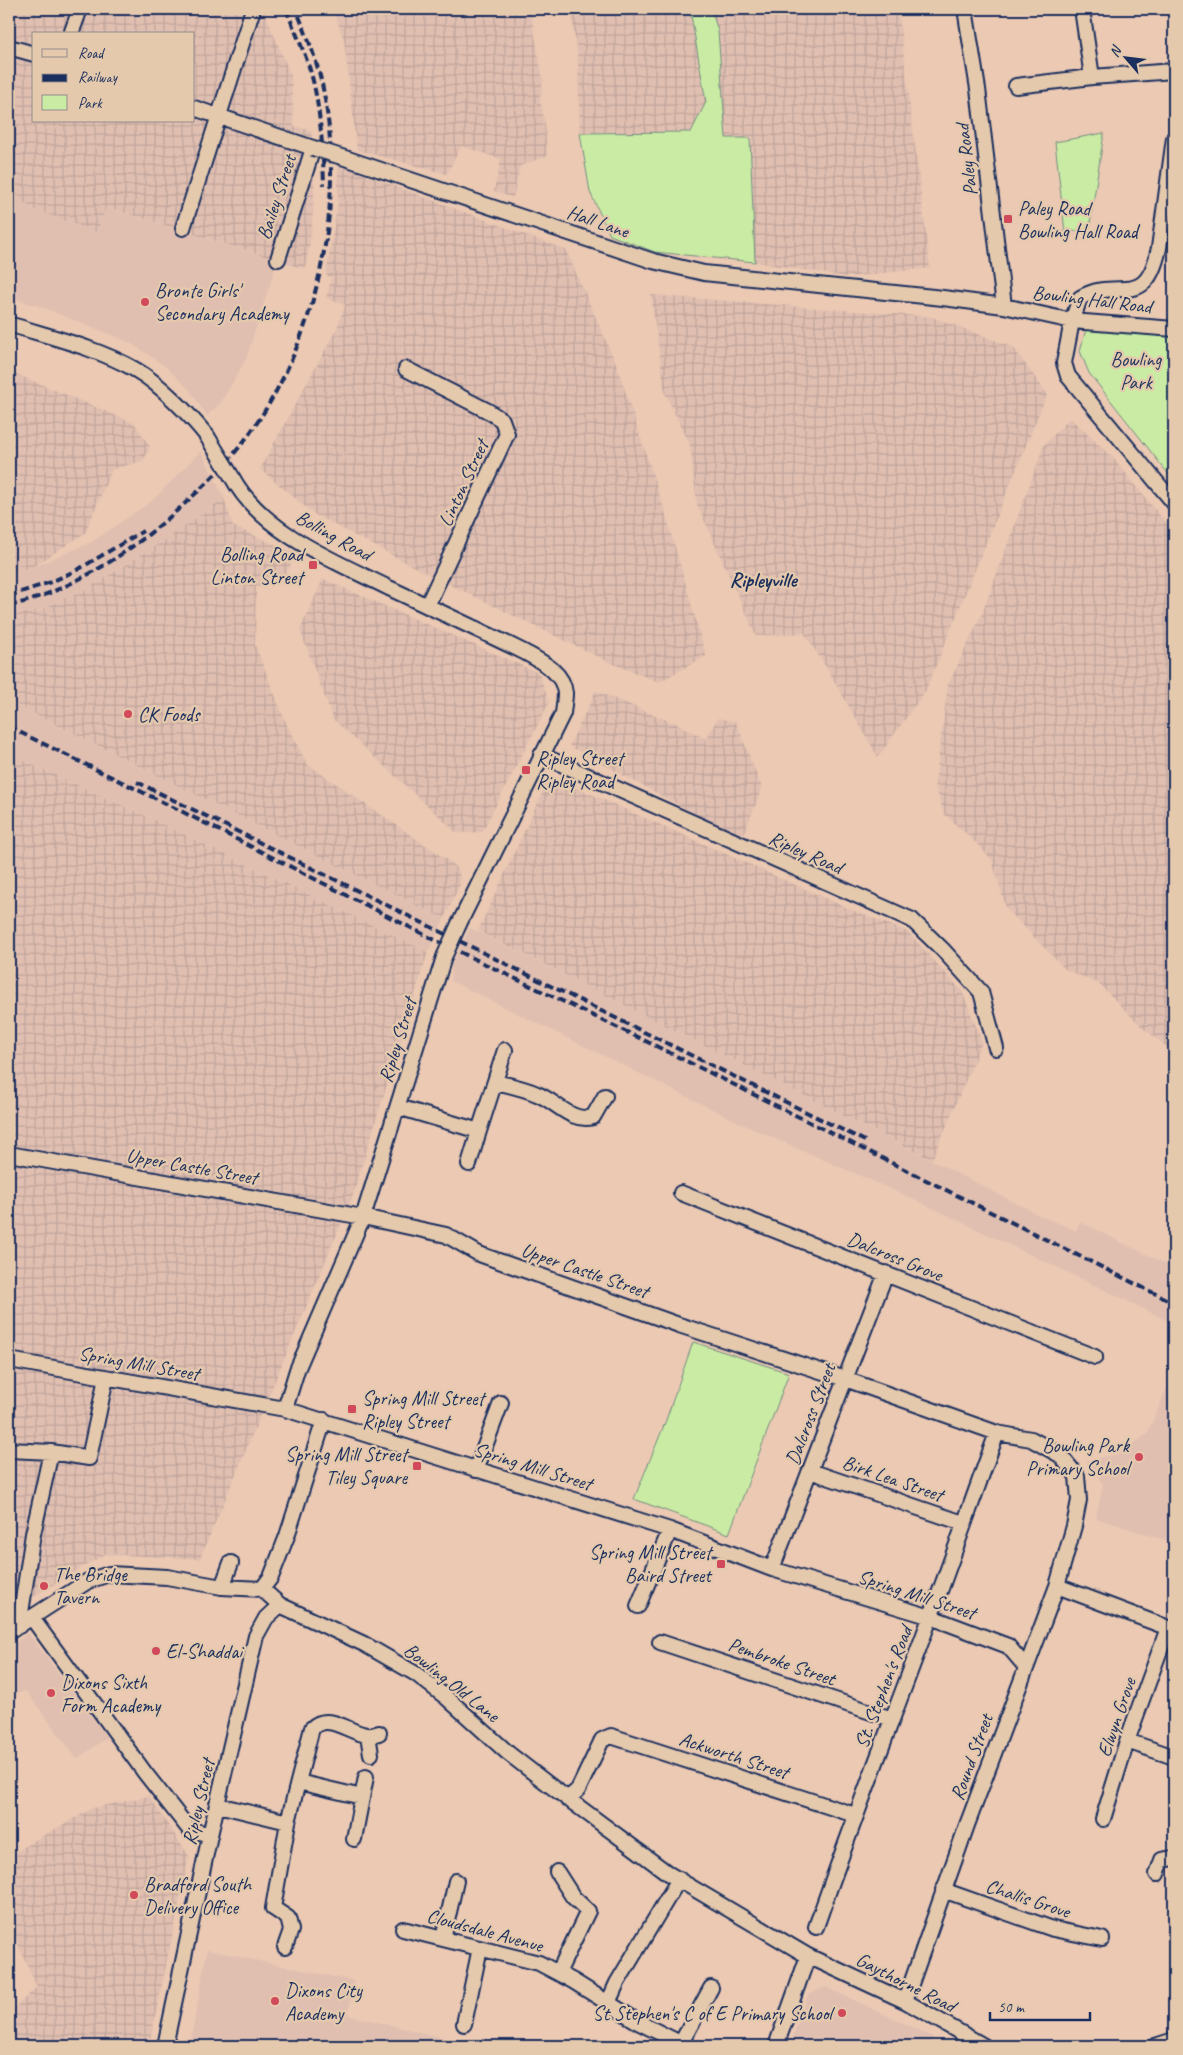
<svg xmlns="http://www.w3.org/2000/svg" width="1183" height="2055" font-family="Caveat,sans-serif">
<defs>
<pattern id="industrial-grid" width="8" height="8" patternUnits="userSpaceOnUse" patternTransform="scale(1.25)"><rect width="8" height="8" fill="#e0bfb1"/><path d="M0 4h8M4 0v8" fill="none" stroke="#c0a49b"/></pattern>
</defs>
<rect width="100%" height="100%" fill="#ebc9b3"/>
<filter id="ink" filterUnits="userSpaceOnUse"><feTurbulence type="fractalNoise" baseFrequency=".02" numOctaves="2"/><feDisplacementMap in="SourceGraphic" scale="10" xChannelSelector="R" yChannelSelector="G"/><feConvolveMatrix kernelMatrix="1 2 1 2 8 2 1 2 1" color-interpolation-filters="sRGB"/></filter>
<g filter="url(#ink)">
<path fill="#e0bfb1" d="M9 194 33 209 97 231 105 207 275 260V268L246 359 222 401 207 416 189 389 165 366 131 343 44 308 9 297Z
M201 451 224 498 165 540 92 586 39 610 9 617V575L31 568 92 542 152 501Z
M9 701 444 919 428 952 148 817 9 754Z
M470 928 624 1004 1039 1215 1076 1231 1080 1222 1174 1268V1328L1172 1323 1128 1301 909 1197 753 1129 451 981 452 964Z
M1174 1372V1543L1096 1518 1103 1484 1086 1460 1120 1454 1147 1434Z
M28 1633 107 1737 77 1759 26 1691 9 1696V1647Z
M207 1950 354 1981 348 2015 477 2046H190Z
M826 1987 933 2037 930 2046H789L808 1995Z"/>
<path fill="url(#industrial-grid)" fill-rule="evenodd" d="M9 9H263L291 76 294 126 311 131 314 159V198L311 236 305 269 106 207 97 232 33 209 9 194ZM34 34H194V121H34Z
M333 9H530L543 80 540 99 545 125 547 156 520 166 513 198 494 191 501 159 461 146 447 174 357 150 344 40Z
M571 9H690L707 102 691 132 580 133 578 61Z
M711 9H898L930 268 847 277 755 262 750 138H726L718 31Z
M338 165 566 250 617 366 665 512 706 656 659 682 611 663 424 572 314 514 260 469 337 328 345 305 326 298 332 277 326 275 338 202Z
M651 295 932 317 1013 347 1047 394 926 690 878 757 828 670 804 633 756 636 697 504 690 445 665 393Z
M9 371 134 423 150 447 143 461 112 469 85 533 31 568 9 573Z
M1070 418 1114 459 1174 533V1052L1143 1028 1099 984 1066 970 1006 908 992 860 973 840 944 814 935 785 948 685 982 614 1044 445Z
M224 498 233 526 296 554 282 582 256 586 255 645 286 723 307 764 453 864 459 871 460 884 444 919 9 701V617L39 610 92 586 165 540Z
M323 579 539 673 549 703 482 832 457 833 333 719 300 630Z
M596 691 677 724 706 739 718 718 736 722 762 788 742 839 569 746Z
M9 754 148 817 428 952 352 1198 200 1559 105 1554 9 1611Z
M550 776 852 910 908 932 962 991 982 1042 932 1160 478 931Z
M149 1796 189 1856 149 2046H9V2013L37 1987 9 1925V1857L30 1843 93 1808Z"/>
<path fill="#caeba3" stroke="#728d80" d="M690 9H711L718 31 726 138H750L755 262 655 252 610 235 590 192 580 133 691 132 706 102Z
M1104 133 1089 230 1065 232 1055 142Z
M1087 326 1174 336V481L1089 373 1080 351Z
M693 1342 789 1373 729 1534 634 1499 665 1423Z"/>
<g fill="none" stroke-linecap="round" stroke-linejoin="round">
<g stroke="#1b2f5e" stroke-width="18">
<path id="minor" d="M965 9 978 89 1004 306
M1082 9 1092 77
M71 34 80 9
M9 47 34 54
M1016 86 1092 77 1174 71
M194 108 313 148 278 259
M1174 138 1159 248C1145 313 1119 275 1080 298L1072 321 1064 363 1068 376 1174 503
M348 159 653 261 704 273 943 298 1004 306 1072 321 1174 329
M183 228 253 9
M9 324C50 337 98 348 136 370 159 383 190 415 207 436
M406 369 488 411 502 420 507 434 427 606
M232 477C262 533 335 561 389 588 434 609 479 630 524 652 540 661 563 671 565 693 565 699 564 706 563 713L459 924
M541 755 912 920 943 950 981 992 996 1048
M495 1082C509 1085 523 1088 537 1094 556 1101 571 1123 593 1117L605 1096
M398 1107 479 1131 505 1050
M9 1154 363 1217 446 1235 479 1254 679 1325 845 1379 997 1433 1031 1439 1060 1455 1077 1476 1079 1500 1074 1526 1057 1586 967 1825 905 2001
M469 1164 479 1131
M681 1193 1095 1357
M9 1360 285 1409 670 1530 772 1569 931 1617 1008 1646 1025 1666
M285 1409 297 1370 363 1217 444 957
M9 1450 51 1452 89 1458 106 1378
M476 1470 501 1403
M810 1471 963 1523
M772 1569 886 1273
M1057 1586 1174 1630
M222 1587 231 1563
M262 1589 271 1577 287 1536 324 1420
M638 1606 670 1530
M32 1618 145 1773 189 1829 210 1835
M19 1626 33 1534 51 1452
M9 1632 88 1581 109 1574 167 1577 222 1587 262 1589 280 1605 364 1644 416 1674 447 1698 508 1753 548 1784 669 1874 808 1956 905 2001 984 2046
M660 1642 892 1719
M368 1735 371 1754
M1127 1741 1174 1757
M298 1782 312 1728C329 1712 349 1733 367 1735 371 1736 375 1734 379 1733
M567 1799 578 1790 602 1740 611 1736 855 1815
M218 1805 288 1822 298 1782 362 1797
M1103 1819 1127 1741 1168 1628
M354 1839 366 1777
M557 1872 573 1897 588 1911 558 1973
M1157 1874 1162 1860 1174 1858
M943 1890 1053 1929 1102 1939
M816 1927C852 1823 892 1721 930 1618 953 1557 974 1495 997 1433
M403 1929 539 1963 573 1981 640 2023 686 2046
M443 1939 456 1881
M285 1947 291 1930 288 1918 273 1908 288 1822
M608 2003 617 1983 679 1879
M464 2024 480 1948
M681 2043 711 1988
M165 2046 210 1835 256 1636 266 1618 280 1605
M776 2046 808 1956
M1155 2046 1174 2040"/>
</g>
<use href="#minor" stroke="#e5c9ac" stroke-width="14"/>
<path stroke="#1b2f5e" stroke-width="4" stroke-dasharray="8 4" stroke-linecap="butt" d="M286 9C296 34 308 58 314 85 321 118 323 151 324 185
M9 596 51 582 79 569 143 531
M9 606C70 591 125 556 172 515 197 493 220 471 241 445 317 348 348 203 322 84 316 58 306 33 296 9
M9 727 177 809 435 940 656 1046 1174 1303
M137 782 865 1141"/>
<g stroke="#1b2f5e" stroke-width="18" stroke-linecap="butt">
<path id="minor-bridge" d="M313 148 348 159
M207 436 232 477
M444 957 459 924"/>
</g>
<use href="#minor-bridge" stroke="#e5c9ac" stroke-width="14"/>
</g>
</g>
<g fill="#d1495b" stroke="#e5c9ac" stroke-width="2">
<rect x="1003" y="214" width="10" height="10" rx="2.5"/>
<circle cx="145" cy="302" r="5"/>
<rect x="308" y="560" width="10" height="10" rx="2.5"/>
<circle cx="128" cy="714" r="5"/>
<rect x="521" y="765" width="10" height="10" rx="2.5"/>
<rect x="347" y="1404" width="10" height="10" rx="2.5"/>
<circle cx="1139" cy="1457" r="5"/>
<rect x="412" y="1461" width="10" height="10" rx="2.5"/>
<rect x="716" y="1559" width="10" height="10" rx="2.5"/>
<circle cx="44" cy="1586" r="5"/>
<circle cx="156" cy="1651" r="5"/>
<circle cx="51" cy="1693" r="5"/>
<circle cx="134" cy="1895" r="5"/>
<circle cx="275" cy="2001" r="5"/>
<circle cx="842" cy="2013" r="5"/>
</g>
<g text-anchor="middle" stroke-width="4.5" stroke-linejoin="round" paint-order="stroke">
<g font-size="20" fill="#1b2f5e" stroke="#e5c9ac">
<text transform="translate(966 160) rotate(-97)" y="7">Paley Road</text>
<text transform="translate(276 197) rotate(-72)" y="7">Bailey Street</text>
<text transform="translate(598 221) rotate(19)" y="7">Hall Lane</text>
<text transform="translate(1092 299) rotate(7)" y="7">Bowling Hall Road</text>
<text transform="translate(463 483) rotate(-65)" y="7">Linton Street</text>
<text transform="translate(334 535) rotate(29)" y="7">Bolling Road</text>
<text transform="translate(806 852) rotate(24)" y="7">Ripley Road</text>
<text transform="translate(397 1040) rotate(-73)" y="7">Ripley Street</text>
<text transform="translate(192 1166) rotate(10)" y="7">Upper Castle Street</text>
<text transform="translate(895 1256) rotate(22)" y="7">Dalcross Grove</text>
<text transform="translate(585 1270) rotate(19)" y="7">Upper Castle Street</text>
<text transform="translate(139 1363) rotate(10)" y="7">Spring Mill Street</text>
<text transform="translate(810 1414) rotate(-69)" y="7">Dalcross Street</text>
<text transform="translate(533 1466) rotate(17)" y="7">Spring Mill Street</text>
<text transform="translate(893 1478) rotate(19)" y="7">Birk Lea Street</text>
<text transform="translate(917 1594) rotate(18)" y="7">Spring Mill Street</text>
<text transform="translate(782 1661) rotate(19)" y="7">Pembroke Street</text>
<text transform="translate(452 1682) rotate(38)" y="7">Bowling Old Lane</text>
<text transform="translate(883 1687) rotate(-69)" y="7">St. Stephen's Road</text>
<text transform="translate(1116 1717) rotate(-71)" y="7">Elwyn Grove</text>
<text transform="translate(734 1755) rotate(18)" y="7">Ackworth Street</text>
<text transform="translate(971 1757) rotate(-70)" y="7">Round Street</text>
<text transform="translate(198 1802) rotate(-77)" y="7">Ripley Street</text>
<text transform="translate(1028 1898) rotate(18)" y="7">Challis Grove</text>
<text transform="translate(485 1930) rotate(15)" y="7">Cloudsdale Avenue</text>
<text transform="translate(906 1982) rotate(27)" y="7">Gaythorne Road</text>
</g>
<g font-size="20" fill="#1b2f5e" stroke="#e5c9ac" text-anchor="start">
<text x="1018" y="215">Paley Road<tspan x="1018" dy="23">Bowling Hall Road</tspan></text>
<text x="155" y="297">Bronte Girls'<tspan x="155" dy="23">Secondary Academy</tspan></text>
<text x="303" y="561" text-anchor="end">Bolling Road<tspan x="303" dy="23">Linton Street</tspan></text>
<text x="138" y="721">CK Foods</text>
<text x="536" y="765">Ripley Street<tspan x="536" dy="23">Ripley Road</tspan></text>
<text x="362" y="1405">Spring Mill Street<tspan x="362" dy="23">Ripley Street</tspan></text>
<text x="1129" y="1452" text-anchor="end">Bowling Park<tspan x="1129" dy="23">Primary School</tspan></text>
<text x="407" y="1461" text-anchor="end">Spring Mill Street<tspan x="407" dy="23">Tiley Square</tspan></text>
<text x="711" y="1559" text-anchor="end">Spring Mill Street<tspan x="711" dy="23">Baird Street</tspan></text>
<text x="54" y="1581">The Bridge<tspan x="54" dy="23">Tavern</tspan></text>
<text x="166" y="1658">El-Shaddai</text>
<text x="61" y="1689">Dixons Sixth<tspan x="61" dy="23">Form Academy</tspan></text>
<text x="144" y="1891">Bradford South<tspan x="144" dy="23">Delivery Office</tspan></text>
<text x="285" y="1997">Dixons City<tspan x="285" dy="23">Academy</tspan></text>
<text x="832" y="2020" text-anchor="end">St Stephen's C of E Primary School</text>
</g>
<g font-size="20" fill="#243861" stroke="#e5c9ac">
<text x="1136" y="366">Bowling<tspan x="1136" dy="23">Park</tspan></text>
</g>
<g font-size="21" font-weight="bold" fill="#1b2f5e" stroke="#e5c9ac">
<text x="763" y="587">Ripleyville</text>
</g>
</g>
<rect width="1183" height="2055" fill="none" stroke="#e5c9ac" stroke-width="30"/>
<rect x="15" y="15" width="1153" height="2025" fill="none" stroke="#1b2f5e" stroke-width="2" filter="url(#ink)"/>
<rect x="32" y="32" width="162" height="90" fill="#e5c9ac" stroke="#948b8d"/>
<rect x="42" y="49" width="25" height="8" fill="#e5c9ac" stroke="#948b8d"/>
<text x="78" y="58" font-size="15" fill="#1b2f5e">Road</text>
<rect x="42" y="74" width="25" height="8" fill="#1b2f5e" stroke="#948b8d"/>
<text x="78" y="82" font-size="15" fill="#1b2f5e">Railway</text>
<rect x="42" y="95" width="25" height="15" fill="#caeba3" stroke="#948b8d"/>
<text x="78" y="108" font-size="15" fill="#1b2f5e">Park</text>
<g transform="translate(1126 58) rotate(298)" stroke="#e5c9ac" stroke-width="4" paint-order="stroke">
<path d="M0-4L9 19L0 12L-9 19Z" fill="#1b2f5e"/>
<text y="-8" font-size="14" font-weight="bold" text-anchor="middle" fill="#1b2f5e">N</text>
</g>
<path d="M990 2012v8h100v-8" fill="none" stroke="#1b2f5e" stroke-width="2.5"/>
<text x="998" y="2012" font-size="15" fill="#1b2f5e" stroke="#e5c9ac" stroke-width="4" paint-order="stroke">50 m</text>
</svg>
